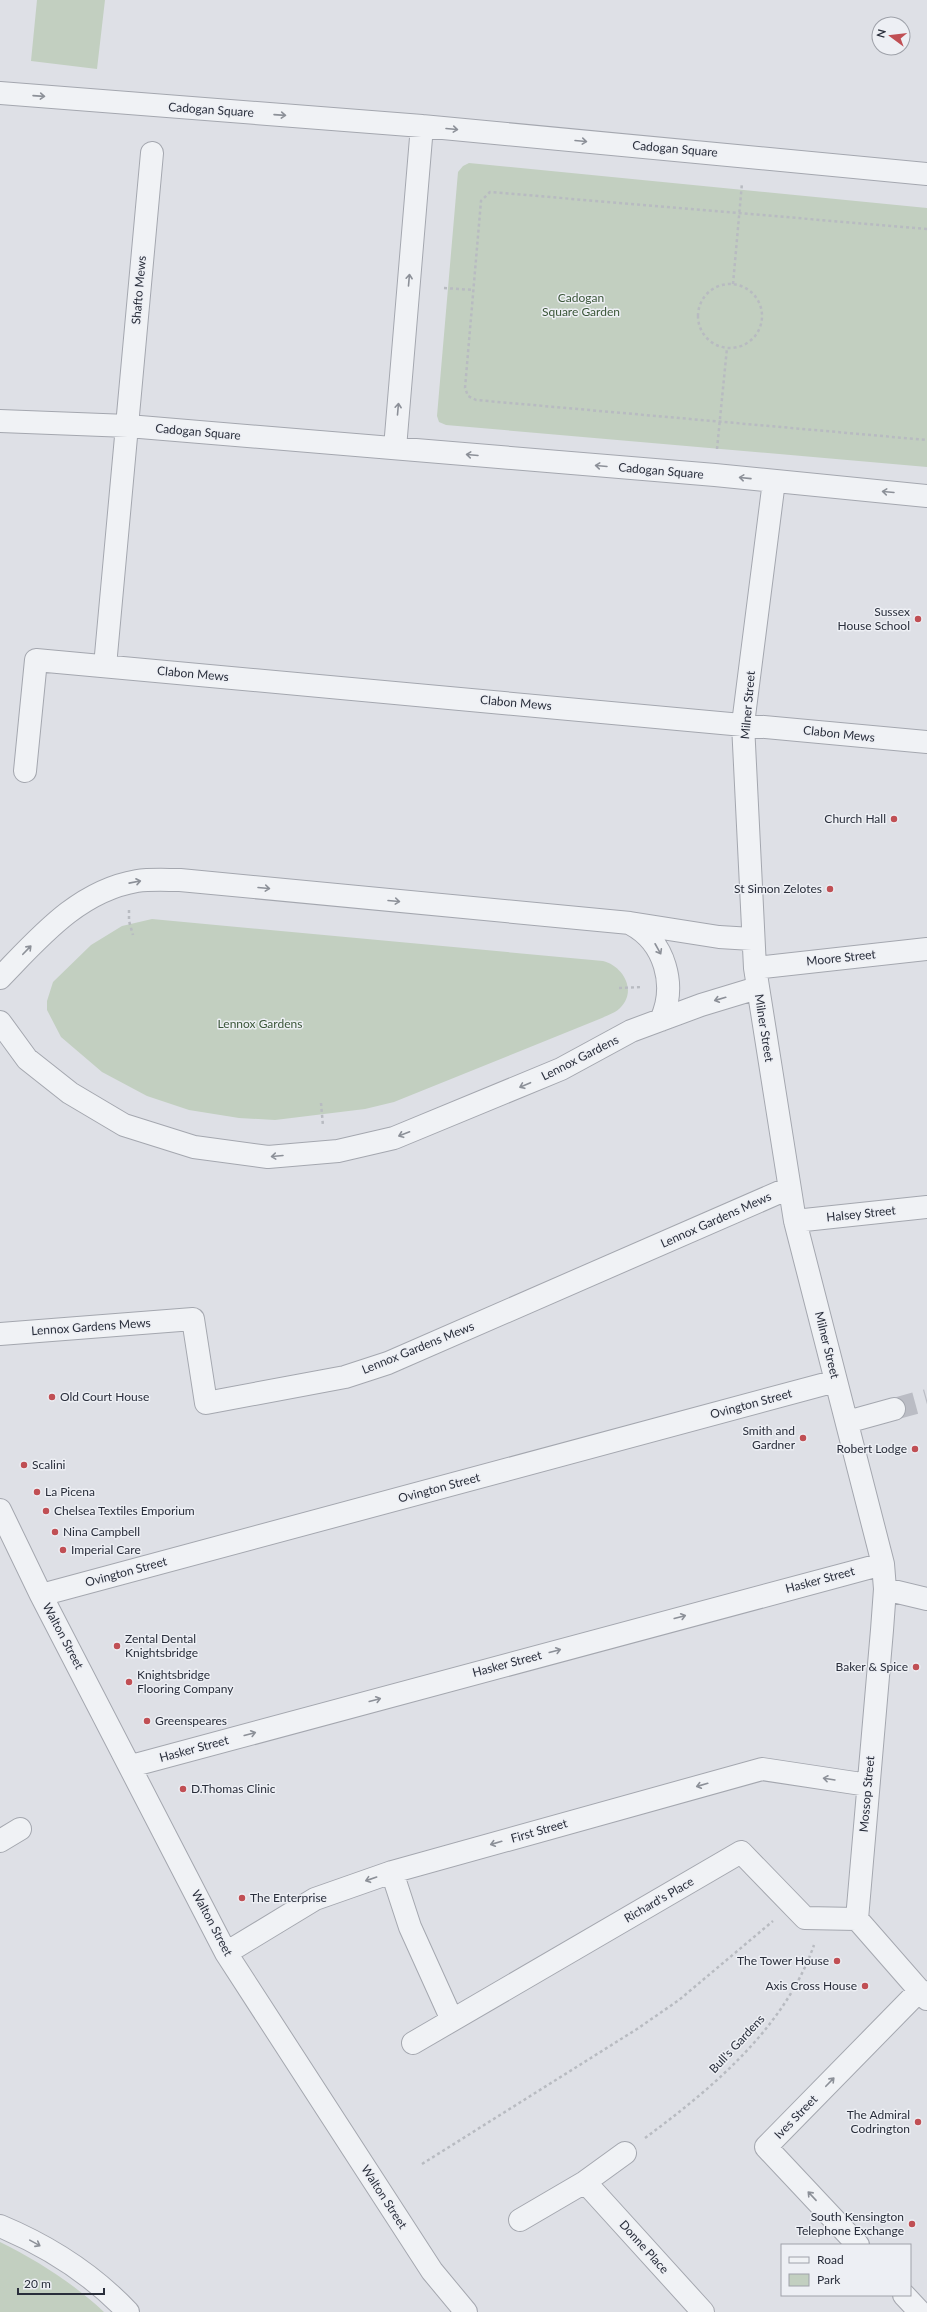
<svg xmlns="http://www.w3.org/2000/svg" width="927" height="2312" font-family="Lato,sans-serif">
<rect width="100%" height="100%" fill="#dee0e6"/>
<path fill="#c2cfc0" d="M37 0H105L97 69 31 61Z
M469 163 927 208V467L446 425 439 422 437 416 458 172 463 166Z
M152 919 603 961C623 966 637 990 621 1007 617 1012 608 1015 602 1018L394 1102 365 1109 275 1120 239 1118 189 1110 147 1096 102 1072 61 1037 47 1010V1001L53 982 91 945 122 926Z
M0 2242C38 2261 73 2283 104 2312H0Z"/>
<g fill="none" stroke-linecap="round" stroke-linejoin="round">
<path stroke="#babcc4" stroke-width="22" stroke-dasharray="22 11" stroke-linecap="butt" d="M894 1409 927 1400"/>
<g stroke="#a4a7af" stroke-width="24">
<path id="street" d="M0 93 422 126 927 174
M0 421 128 426 715 475 927 496
M395 448 422 126
M774 481 743 724 755 968 795 1221 883 1564 885 1589 882 1630 857 1919 927 1999
M105 666 152 153
M25 771 36 660 927 742
M631 924C665 942 677 985 661 1020
M755 968 927 949
M0 978C39 938 78 891 137 881 150 879 166 880 180 880L630 923 719 937 752 939
M0 1022 27 1059 70 1093 124 1125 194 1147 268 1157 338 1151 394 1138 561 1069 631 1031 701 1005 757 988
M795 1221 927 1207
M0 1334 193 1319 206 1403 345 1377 388 1363 789 1188
M847 1422 894 1409
M0 1510 41 1595 226 1953 432 2271 466 2312
M885 1589 927 1599
M41 1595 836 1381
M131 1766 883 1564
M0 1841 20 1829
M392 1872 410 1927 452 2020
M226 1953 315 1899 392 1872 762 1769 868 1785
M413 2043 741 1852 805 1918 857 1919
M585 2182 625 2153
M520 2220 585 2182 703 2312
M0 2226C48 2246 92 2274 128 2312
M858 2245 766 2147 920 1990
M904 2295 920 2312"/>
</g>
<path stroke="#b8bbc1" stroke-width="2.5" stroke-dasharray="3 3" stroke-linecap="butt" d="M927 229 490 192 481 201 465 388 468 396 476 400 927 440
M733 284 742 183
M698 316a32 32 0 1 1 64 0a32 32 0 1 1-64 0Z
M444 288 474 290
M717 449 727 348
M129 910V921L133 935
M619 988 643 987
M321 1103 323 1126
M645 2138C714 2087 785 2027 814 1945
M422 2164 637 2029 679 2000 773 1921"/>
<use href="#street" stroke="#f0f2f5" stroke-width="22"/>
</g>
<defs><path id="oneway-shaft" d="M-6 0H5M1.5-3L5.5 0L1.5 3" fill="none" stroke-width="1.6" stroke-linecap="round" stroke-linejoin="round"/></defs>
<g stroke="#8c9098">
<use href="#oneway-shaft" transform="translate(39 96) rotate(4)"/>
<use href="#oneway-shaft" transform="translate(280 115) rotate(4)"/>
<use href="#oneway-shaft" transform="translate(452 129) rotate(5)"/>
<use href="#oneway-shaft" transform="translate(581 141) rotate(5)"/>
<use href="#oneway-shaft" transform="translate(409 280) rotate(-85)"/>
<use href="#oneway-shaft" transform="translate(398 409) rotate(-85)"/>
<use href="#oneway-shaft" transform="translate(472 455) rotate(-175)"/>
<use href="#oneway-shaft" transform="translate(601 466) rotate(-175)"/>
<use href="#oneway-shaft" transform="translate(745 478) rotate(-174)"/>
<use href="#oneway-shaft" transform="translate(888 492) rotate(-175)"/>
<use href="#oneway-shaft" transform="translate(135 882) rotate(-11)"/>
<use href="#oneway-shaft" transform="translate(264 888) rotate(5)"/>
<use href="#oneway-shaft" transform="translate(394 901) rotate(5)"/>
<use href="#oneway-shaft" transform="translate(658 949) rotate(61)"/>
<use href="#oneway-shaft" transform="translate(27 950) rotate(-46)"/>
<use href="#oneway-shaft" transform="translate(720 999) rotate(164)"/>
<use href="#oneway-shaft" transform="translate(525 1085) rotate(157)"/>
<use href="#oneway-shaft" transform="translate(404 1134) rotate(159)"/>
<use href="#oneway-shaft" transform="translate(277 1156) rotate(175)"/>
<use href="#oneway-shaft" transform="translate(680 1617) rotate(-15)"/>
<use href="#oneway-shaft" transform="translate(555 1651) rotate(-15)"/>
<use href="#oneway-shaft" transform="translate(375 1700) rotate(-15)"/>
<use href="#oneway-shaft" transform="translate(250 1734) rotate(-15)"/>
<use href="#oneway-shaft" transform="translate(829 1779) rotate(-171)"/>
<use href="#oneway-shaft" transform="translate(702 1785) rotate(164)"/>
<use href="#oneway-shaft" transform="translate(496 1843) rotate(164)"/>
<use href="#oneway-shaft" transform="translate(371 1879) rotate(161)"/>
<use href="#oneway-shaft" transform="translate(830 2082) rotate(-46)"/>
<use href="#oneway-shaft" transform="translate(812 2196) rotate(-133)"/>
<use href="#oneway-shaft" transform="translate(35 2243) rotate(29)"/>
</g>
<g fill="#c04f54" stroke="#edeff4" stroke-width="1.5">
<circle cx="918" cy="619" r="4"/>
<circle cx="894" cy="819" r="4"/>
<circle cx="830" cy="889" r="4"/>
<circle cx="52" cy="1397" r="4"/>
<circle cx="803" cy="1438" r="4"/>
<circle cx="915" cy="1449" r="4"/>
<circle cx="24" cy="1465" r="4"/>
<circle cx="37" cy="1492" r="4"/>
<circle cx="46" cy="1511" r="4"/>
<circle cx="55" cy="1532" r="4"/>
<circle cx="63" cy="1550" r="4"/>
<circle cx="117" cy="1646" r="4"/>
<circle cx="916" cy="1667" r="4"/>
<circle cx="129" cy="1682" r="4"/>
<circle cx="147" cy="1721" r="4"/>
<circle cx="183" cy="1789" r="4"/>
<circle cx="242" cy="1898" r="4"/>
<circle cx="837" cy="1961" r="4"/>
<circle cx="865" cy="1986" r="4"/>
<circle cx="918" cy="2122" r="4"/>
<circle cx="912" cy="2224" r="4"/>
</g>
<g text-anchor="middle" stroke-width="3" stroke-linejoin="round" paint-order="stroke">
<g font-size="12" fill="#292e3b" stroke="#edeff4">
<text transform="translate(211 110) rotate(4)" y="4">Cadogan Square</text>
<text transform="translate(675 149) rotate(5)" y="4">Cadogan Square</text>
<text transform="translate(139 290) rotate(-85)" y="4">Shafto Mews</text>
<text transform="translate(198 432) rotate(5)" y="4">Cadogan Square</text>
<text transform="translate(661 471) rotate(5)" y="4">Cadogan Square</text>
<text transform="translate(193 674) rotate(5)" y="4">Clabon Mews</text>
<text transform="translate(516 703) rotate(5)" y="4">Clabon Mews</text>
<text transform="translate(748 705) rotate(-85)" y="4">Milner Street</text>
<text transform="translate(839 734) rotate(6)" y="4">Clabon Mews</text>
<text transform="translate(841 958) rotate(-6)" y="4">Moore Street</text>
<text transform="translate(764 1028) rotate(81)" y="4">Milner Street</text>
<text transform="translate(580 1058) rotate(-27)" y="4">Lennox Gardens</text>
<text transform="translate(861 1214) rotate(-6)" y="4">Halsey Street</text>
<text transform="translate(716 1220) rotate(-24)" y="4">Lennox Gardens Mews</text>
<text transform="translate(91 1327) rotate(-4)" y="4">Lennox Gardens Mews</text>
<text transform="translate(827 1345) rotate(76)" y="4">Milner Street</text>
<text transform="translate(418 1348) rotate(-22)" y="4">Lennox Gardens Mews</text>
<text transform="translate(751 1404) rotate(-15)" y="4">Ovington Street</text>
<text transform="translate(439 1488) rotate(-15)" y="4">Ovington Street</text>
<text transform="translate(126 1572) rotate(-15)" y="4">Ovington Street</text>
<text transform="translate(820 1580) rotate(-15)" y="4">Hasker Street</text>
<text transform="translate(63 1636) rotate(62)" y="4">Walton Street</text>
<text transform="translate(507 1664) rotate(-15)" y="4">Hasker Street</text>
<text transform="translate(194 1749) rotate(-15)" y="4">Hasker Street</text>
<text transform="translate(867 1794) rotate(-85)" y="4">Mossop Street</text>
<text transform="translate(539 1831) rotate(-16)" y="4">First Street</text>
<text transform="translate(659 1900) rotate(-30)" y="4">Richard's Place</text>
<text transform="translate(212 1923) rotate(62)" y="4">Walton Street</text>
<text transform="translate(737 2044) rotate(-47)" y="4">Bull's Gardens</text>
<text transform="translate(796 2117) rotate(-46)" y="4">Ives Street</text>
<text transform="translate(384 2197) rotate(57)" y="4">Walton Street</text>
<text transform="translate(644 2247) rotate(48)" y="4">Donne Place</text>
</g>
<g font-size="12" fill="#3a5638" stroke="#edeff4">
<text x="581" y="302">Cadogan<tspan x="581" dy="14">Square Garden</tspan></text>
<text x="260" y="1028">Lennox Gardens</text>
</g>
<g font-size="12" fill="#292e3b" stroke="#edeff4" text-anchor="start">
<text x="910" y="616" text-anchor="end">Sussex<tspan x="910" dy="14">House School</tspan></text>
<text x="886" y="823" text-anchor="end">Church Hall</text>
<text x="822" y="893" text-anchor="end">St Simon Zelotes</text>
<text x="60" y="1401">Old Court House</text>
<text x="795" y="1435" text-anchor="end">Smith and<tspan x="795" dy="14">Gardner</tspan></text>
<text x="907" y="1453" text-anchor="end">Robert Lodge</text>
<text x="32" y="1469">Scalini</text>
<text x="45" y="1496">La Picena</text>
<text x="54" y="1515">Chelsea Textiles Emporium</text>
<text x="63" y="1536">Nina Campbell</text>
<text x="71" y="1554">Imperial Care</text>
<text x="125" y="1643">Zental Dental<tspan x="125" dy="14">Knightsbridge</tspan></text>
<text x="908" y="1671" text-anchor="end">Baker &amp; Spice</text>
<text x="137" y="1679">Knightsbridge<tspan x="137" dy="14">Flooring Company</tspan></text>
<text x="155" y="1725">Greenspeares</text>
<text x="191" y="1793">D.Thomas Clinic</text>
<text x="250" y="1902">The Enterprise</text>
<text x="829" y="1965" text-anchor="end">The Tower House</text>
<text x="857" y="1990" text-anchor="end">Axis Cross House</text>
<text x="910" y="2119" text-anchor="end">The Admiral<tspan x="910" dy="14">Codrington</tspan></text>
<text x="904" y="2221" text-anchor="end">South Kensington<tspan x="904" dy="14">Telephone Exchange</tspan></text>
</g>
</g>
<rect x="781" y="2244" width="130" height="52" fill="#edeff4" stroke="#9fa2aa"/>
<rect x="789" y="2257" width="20" height="6" fill="#f0f2f5" stroke="#9fa2aa"/>
<text x="817" y="2264" font-size="12" fill="#292e3b">Road</text>
<rect x="789" y="2274" width="20" height="12" fill="#c2cfc0" stroke="#9fa2aa"/>
<text x="817" y="2284" font-size="12" fill="#292e3b">Park</text>
<g transform="translate(891 36) rotate(285)"><circle r="19" fill="#edeff4" stroke="#9fa2aa"/>
<path d="M0-3L7 15L0 10L-7 15Z" fill="#c04f54"/>
<text y="-6" font-size="11" font-weight="bold" text-anchor="middle" fill="#292e3b">N</text>
</g>
<path d="M18 2288v6h86v-6" fill="none" stroke="#292e3b" stroke-width="2"/>
<text x="24" y="2288" font-size="12" fill="#292e3b" stroke="#edeff4" stroke-width="3" paint-order="stroke">20 m</text>
</svg>
